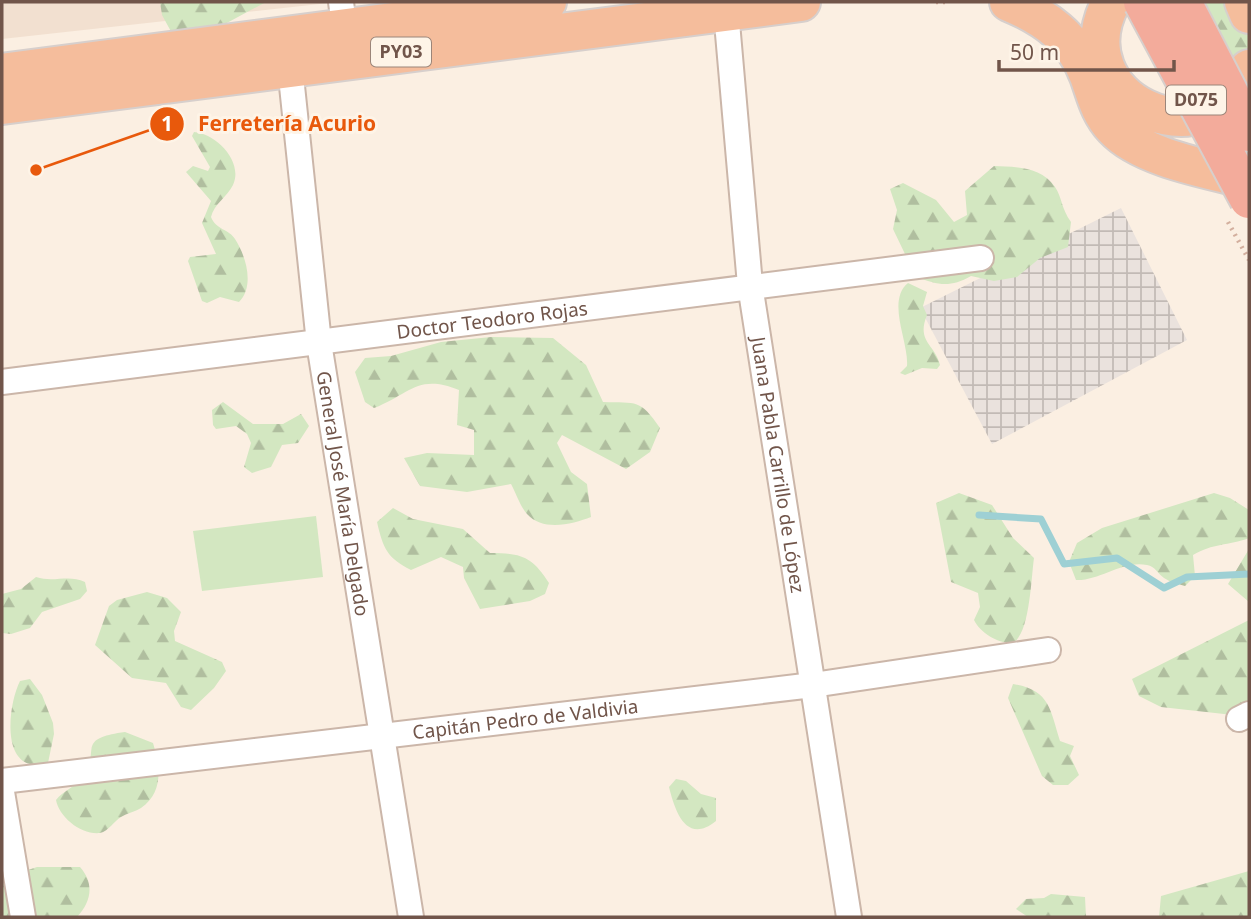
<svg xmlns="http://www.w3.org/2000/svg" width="1251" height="919" font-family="'Noto Sans',sans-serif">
<defs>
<pattern id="industrial-grid" width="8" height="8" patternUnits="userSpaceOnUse" patternTransform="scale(1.75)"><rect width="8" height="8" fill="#eae2dd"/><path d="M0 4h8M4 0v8" fill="none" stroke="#c2bab5"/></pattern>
<pattern id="forest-firs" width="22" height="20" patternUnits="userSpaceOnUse" patternTransform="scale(1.75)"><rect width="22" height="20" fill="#d3e7c1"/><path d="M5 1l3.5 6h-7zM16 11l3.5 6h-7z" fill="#b0be9f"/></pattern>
</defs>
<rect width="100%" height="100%" fill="#fbefe2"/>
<path fill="#f2e0d0" d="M2 2H338L2 39Z"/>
<path fill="url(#industrial-grid)" d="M1121 208 1187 340 992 444 920 308Z"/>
<path fill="#d3e7c1" d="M316 516 323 577 202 591 193 531Z"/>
<path fill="url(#forest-firs)" d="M160 2H266L212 31 174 37 162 15Z
M1202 2H1249V76L1240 73Z
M194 132C215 133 244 161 233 185 227 197 214 204 211 217 216 230 229 229 235 239 246 256 255 286 239 302L220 297 207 303 202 301 188 261 190 257 216 254 202 223 211 201 186 172 193 166 208 171 210 167 192 136Z
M994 166C1015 167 1041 166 1055 187 1062 197 1061 208 1071 222L1068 247 1040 258 1017 277 994 281 971 276C950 288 938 285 916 277L893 229 897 210 890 189 903 183 936 200 954 222 967 215 965 191Z
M908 283 927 292 923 306 927 315C916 342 935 344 940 365L937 369 922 368 905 375 900 373 907 366C909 342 886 301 908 283Z
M491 337 553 338 586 365 603 402C637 403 640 399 660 428L650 452 626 469 562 435 557 443 571 472 587 484 591 517C573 524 543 532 527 514 520 506 516 493 511 484L467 492 420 486 404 458 427 453 474 455V430L457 425 459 390C418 373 410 394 374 408L365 402 355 372 365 358 391 356 441 342Z
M223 402 253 424H283L301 414 309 426 298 443 282 445 271 467 252 473 244 467 251 443 247 434 236 426 216 429 213 425 212 410Z
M959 493 992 505 1013 538 1034 558C1031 579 1030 633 1013 643 999 644 980 633 974 620L980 607 978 593 951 582 936 503Z
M1214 493 1230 498 1249 510V538C1228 546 1213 543 1193 555L1195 576 1185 586C1178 584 1170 582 1164 578 1158 574 1155 566 1147 565 1122 560 1100 581 1076 580L1069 562 1077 543 1102 528Z
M393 508 413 519 463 529 490 553C521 553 532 556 549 583L545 594 530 601 480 609 464 578 463 567 441 557 411 570C387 558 383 548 377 522Z
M1249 549V602L1228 584Z
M36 577C54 583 68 574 85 582L87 591 80 599 42 612 30 628 11 634 2 633V594L21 589Z
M147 592 167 598 181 612 174 631 175 641 222 662 226 671 214 688 191 710 181 707 166 683 132 678 95 645 109 606 117 600Z
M1249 620V699L1233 715 1161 707 1139 696 1132 679Z
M30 679 42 695 53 723 54 734 48 763C0 777 7 707 20 681Z
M1013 684C1050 690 1050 709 1060 741L1074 746 1070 756 1079 775 1068 785H1053L1042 776 1008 698Z
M125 732 153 743C160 766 164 792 141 808 135 812 127 813 121 817 114 821 109 831 100 833 81 835 59 817 56 800 63 791 75 787 82 778 103 751 73 739 125 732Z
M676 779 686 781 701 794 716 798V821C686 845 675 811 669 787Z
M2 861 28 870 37 867H80C95 884 91 902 77 917H2Z
M1249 871V917H1159L1161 896Z
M1051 894 1085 897 1086 917H1028L1016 909 1026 899 1044 898Z"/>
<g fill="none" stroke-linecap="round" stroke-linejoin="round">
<path stroke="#9ed0d4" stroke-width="7" d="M979 515 1041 519 1064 564 1117 558 1164 588 1187 577 1249 574"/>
<g stroke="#cbb6a9" stroke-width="28">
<g id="minor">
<path d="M341 2 346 41"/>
<path id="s1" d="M730 2 726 11 750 285 849 917"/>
<path id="s2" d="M290 67 319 343 411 917"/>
<path id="s3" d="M2 382 981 258"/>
<path d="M1239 719 1249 714"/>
<path id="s4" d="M2 781 813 685 1048 650"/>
<path d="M2 792 23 917"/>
</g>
</g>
<g stroke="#d7cfcc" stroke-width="42">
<path id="trunk" d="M1009 2C1045 17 1075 38 1089 76 1096 95 1099 112 1114 128 1142 158 1208 169 1247 179
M1111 2C1060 98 1207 168 1249 69
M1244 2 1249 14
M2 73 547 2
M2 105 801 2"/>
</g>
<path stroke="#d3af9e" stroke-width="4.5" stroke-dasharray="2 5" stroke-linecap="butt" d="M936 2H949
M1228 222 1249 260"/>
<use href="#minor" stroke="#fff" stroke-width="24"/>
<use href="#trunk" stroke="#f5bd9c" stroke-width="38"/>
<g stroke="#d7cfcc" stroke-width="42" stroke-linecap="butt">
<path id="motorway-bridge" d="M1143 2 1249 199
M1182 2 1249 132"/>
</g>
<use href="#motorway-bridge" stroke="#f3ab9b" stroke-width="38"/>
</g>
<g text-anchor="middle" stroke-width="6" stroke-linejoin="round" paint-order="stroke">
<g fill="#fef4e7" stroke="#9b8579" stroke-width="2">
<rect x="371" y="37.5" width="60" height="29" rx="5"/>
<rect x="1166" y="85.5" width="60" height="29" rx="5"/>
</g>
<g font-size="18" font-weight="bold" fill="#71554a">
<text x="401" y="58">PY03</text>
<text x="1196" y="106">D075</text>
</g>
<g font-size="19" fill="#71554a" stroke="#fef4e7">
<text dy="7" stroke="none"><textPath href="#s3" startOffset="494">Doctor Teodoro Rojas</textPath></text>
<text dy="7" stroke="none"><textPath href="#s1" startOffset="467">Juana Pabla Carrillo de López</textPath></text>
<text dy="7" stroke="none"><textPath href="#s2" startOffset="430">General José María Delgado</textPath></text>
<text dy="7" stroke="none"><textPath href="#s4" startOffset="527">Capitán Pedro de Valdivia</textPath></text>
</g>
</g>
<path fill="none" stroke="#e8590c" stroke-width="2.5" d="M36 170L167 124"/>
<g fill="#e8590c" stroke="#fef4e7" stroke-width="2.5">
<circle cx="36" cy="170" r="7"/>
<circle cx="167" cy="124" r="18"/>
</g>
<g font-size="21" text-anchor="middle" font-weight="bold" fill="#fff">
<text x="167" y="131">1</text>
</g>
<g font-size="21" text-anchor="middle" font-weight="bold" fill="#e8590c" stroke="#fef4e7" stroke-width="6" stroke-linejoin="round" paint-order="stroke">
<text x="287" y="131">Ferretería Acurio</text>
</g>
<rect width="1251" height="919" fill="none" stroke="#71554a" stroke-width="7"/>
<path d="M999 60v10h175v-10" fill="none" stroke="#71554a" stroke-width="3.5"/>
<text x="1010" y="60" font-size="21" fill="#71554a" stroke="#fef4e7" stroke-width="5" paint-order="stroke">50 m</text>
</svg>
